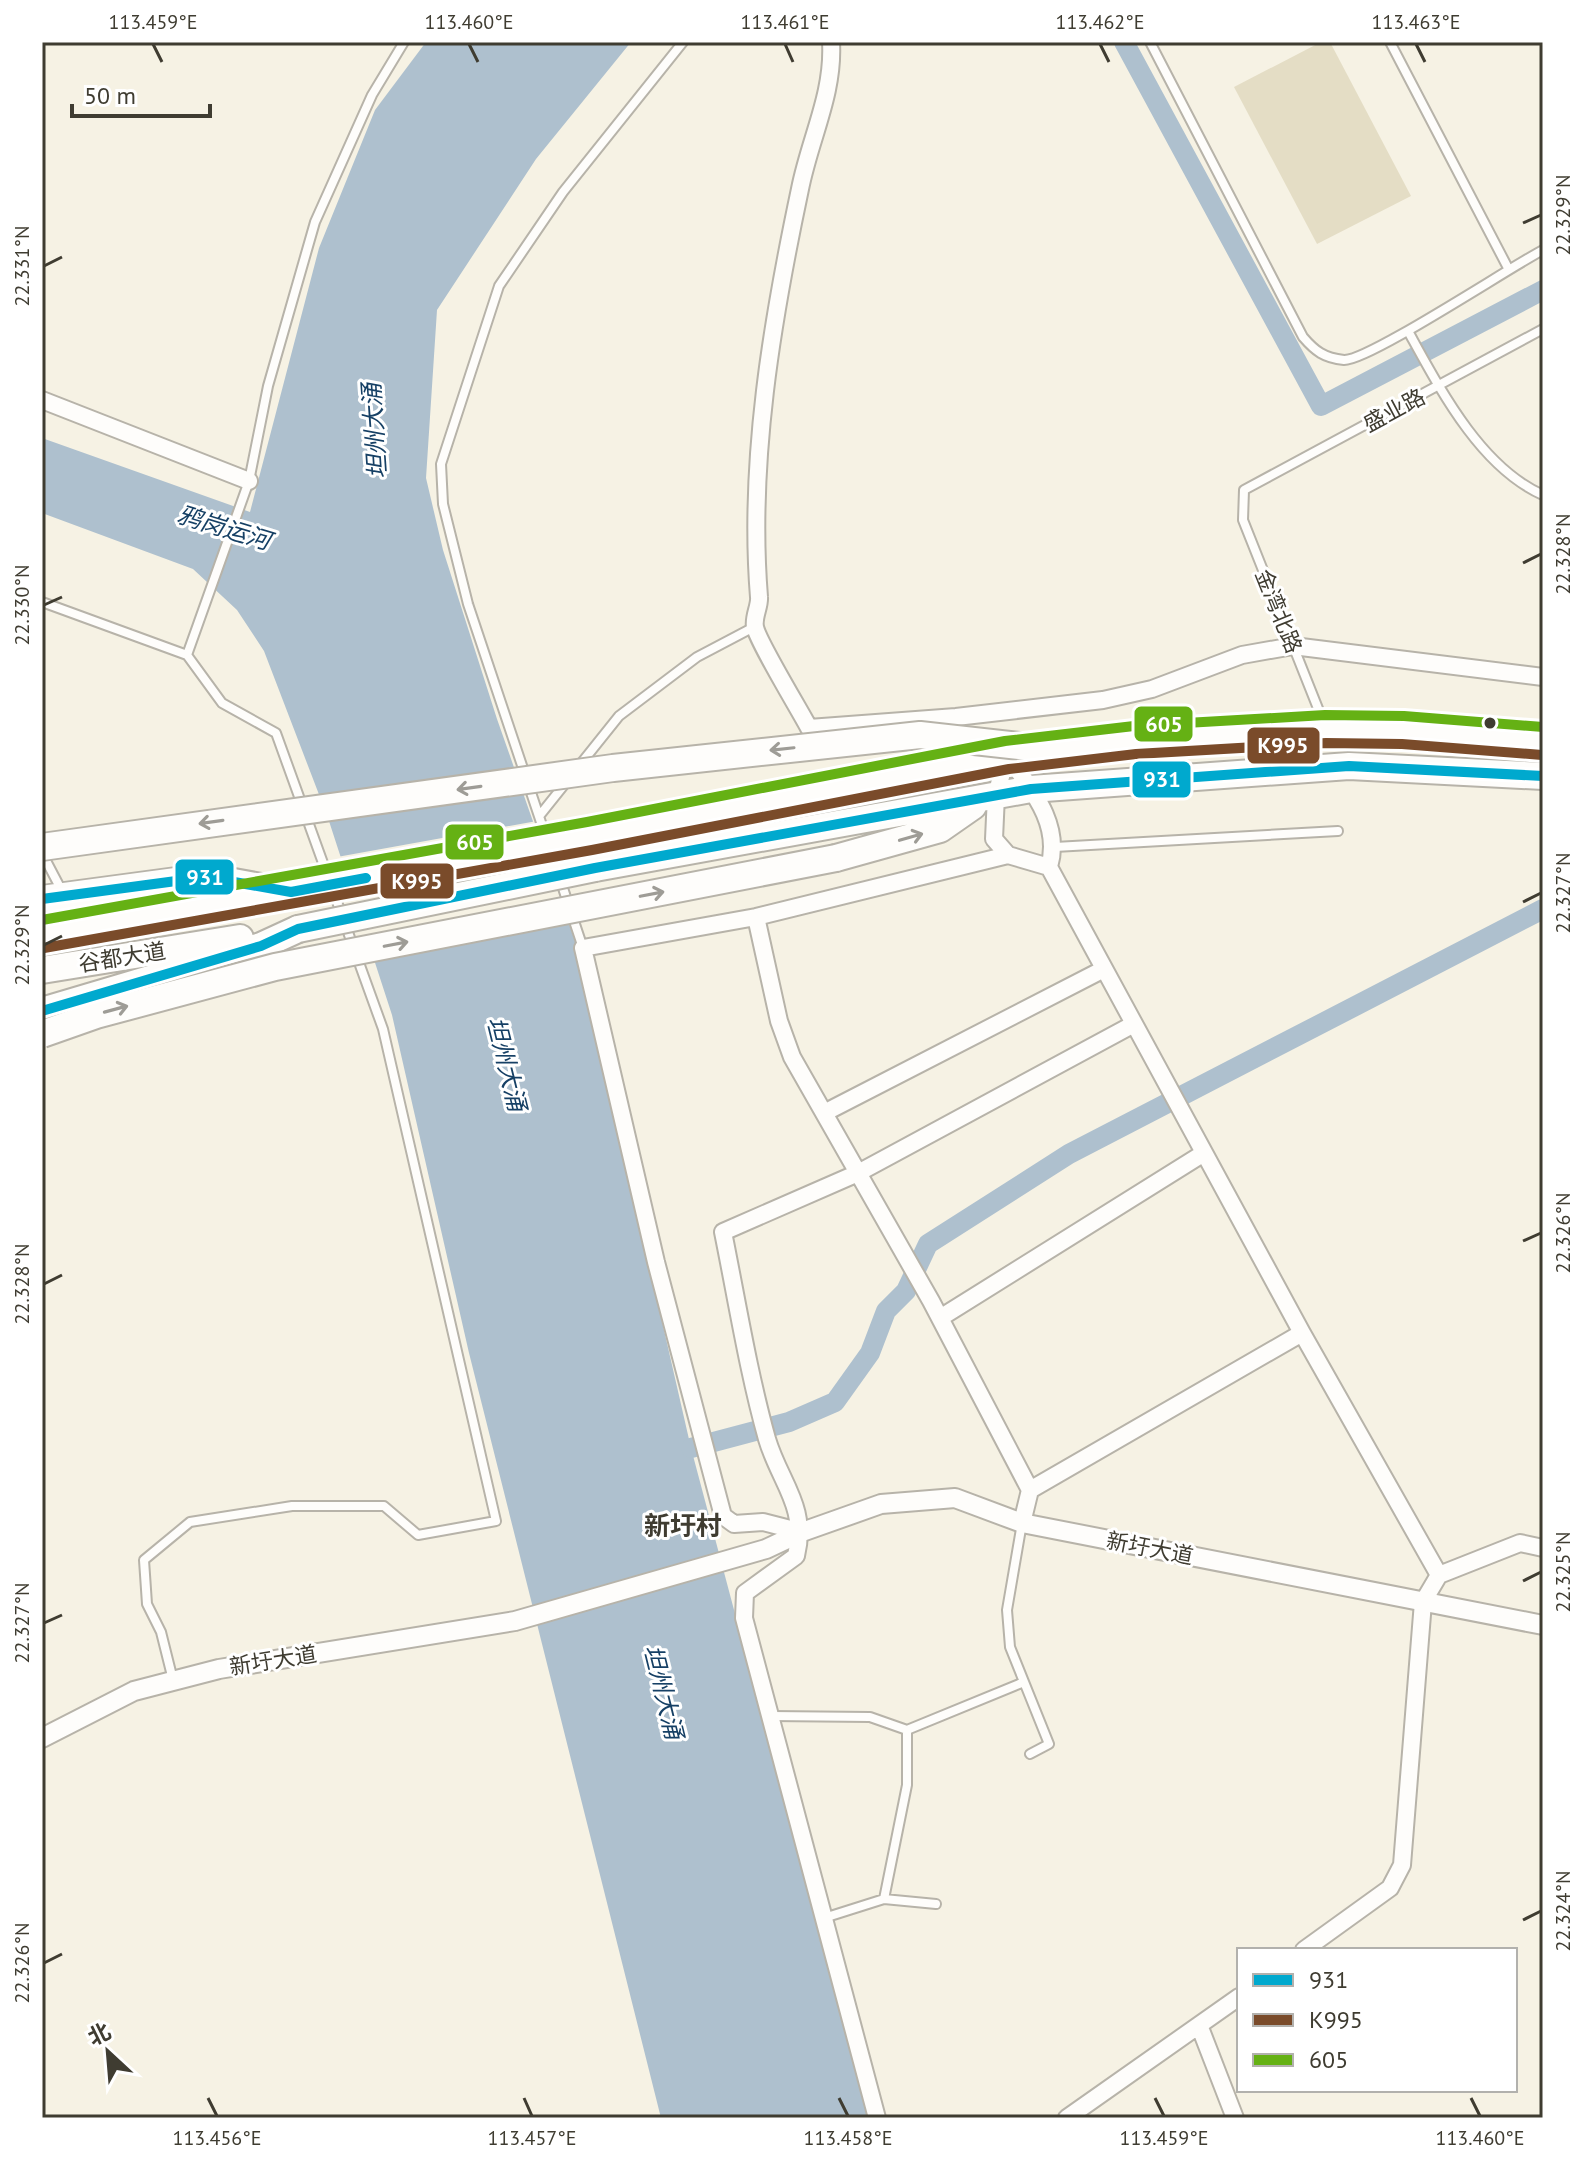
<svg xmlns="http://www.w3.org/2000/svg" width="1585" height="2160" font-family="'PT Sans','Noto Sans SC',sans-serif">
<rect width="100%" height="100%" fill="#f6f2e4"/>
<path fill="#e4ddc5" d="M1321 42H1330L1411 196 1317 244 1234 87Z"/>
<path fill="#aec0ce" d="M426 42H631L536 159 437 310 426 478 443 550 497 719 575 941 691 1448 869 2118H661L469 1353 392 1015 328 818 264 651 237 610 193 569 42 513V438L250 512 319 248 375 110Z"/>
<path fill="#f6f2e4" d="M537 821 567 907 365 944 337 857Z"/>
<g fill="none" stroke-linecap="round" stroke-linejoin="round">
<path stroke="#aec0ce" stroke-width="20" d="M1124 42 1321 406 1543 290
M691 1448 789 1422 835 1402 870 1353 886 1311 906 1291 928 1244 1069 1154 1543 909"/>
<g stroke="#b7b3a9" stroke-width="12">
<path id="service" d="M1150 42 1303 337C1315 351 1324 358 1344 360 1368 361 1510 267 1543 250
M1390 42 1508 268
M1408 331C1440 389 1480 467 1543 495
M42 602 187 655 222 703 276 733 383 1029 496 1521 418 1535 384 1506H292L190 1522 144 1560 147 1604 161 1632 173 1680
M187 655 249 481 268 386 315 222 372 95 404 42
M1325 726 1243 520 1244 490 1543 329
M579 766 619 716 697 657 754 627
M540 815 568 780
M1055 847 1338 831
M42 853 63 893
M583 948 468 604 443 504 441 464 499 286 563 192 683 42
M1022 1523 1007 1610 1010 1647 1049 1744 1030 1754
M771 1716 870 1717 907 1730 1024 1682
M884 1899 907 1785V1730
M824 1918 884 1899 936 1904"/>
</g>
<g stroke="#b7b3a9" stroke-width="20">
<path id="minor" d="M831 42C834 94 810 138 800 189 772 321 748 462 759 597 760 606 753 617 755 627 758 642 799 709 809 728L956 717 1103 700 1152 689 1242 655 1293 646 1543 677
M42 400 249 481
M1049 867 1008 855 994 839 996 795 1007 755C1031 789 1062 824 1049 867L1302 1333 1439 1575 1423 1602 1402 1865 1390 1888 1304 1950
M756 917 779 1021 792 1057 931 1301 1030 1490 1022 1523
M824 1113 1104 969
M940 1318 1204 1153
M1030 1490 1302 1333
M802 1532 763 1522 734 1524 723 1516 656 1262 583 948 756 917 1008 855
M1439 1575 1520 1543 1543 1548
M1199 2025 1235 2118
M877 2118 744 1618 745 1593 796 1556C808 1506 780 1483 767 1439 748 1371 737 1301 723 1232L858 1173 1134 1024
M1067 2118 1239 1997"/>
</g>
<g stroke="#b7b3a9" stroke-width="22">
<path id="tertiary" d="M42 1738 134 1691 219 1669 515 1621 766 1549 802 1532 881 1504 955 1498 1022 1523 1543 1625"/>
</g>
<g stroke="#b7b3a9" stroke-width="30">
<path id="trunk" d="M590 836C728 810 866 778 1006 755 1184 727 1364 728 1543 741
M836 858 940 829 973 806
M595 868 1031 789 1349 766 1543 776
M42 899 206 877 272 889
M42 934 291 892
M42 970 240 938
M42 1011 261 946 298 929"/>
</g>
<use href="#service" stroke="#fefdfb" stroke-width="8"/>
<use href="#minor" stroke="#fefdfb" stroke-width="16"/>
<use href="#tertiary" stroke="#fefdfb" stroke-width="18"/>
<use href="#trunk" stroke="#fefdfb" stroke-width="26"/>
<g stroke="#b7b3a9" stroke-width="30" stroke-linecap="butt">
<path id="trunk-bridge" d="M42 847 613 768 920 735 1055 750
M291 892 590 836
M298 929 595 868
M42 1034 96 1015 275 967 836 858"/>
</g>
<use href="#trunk-bridge" stroke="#fefdfb" stroke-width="26"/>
<g stroke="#fff" stroke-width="16">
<path id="bus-1" d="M42 899 206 877 291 892 366 878
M42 1011 261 946 298 929 595 868 1031 789 1349 766 1543 776"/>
</g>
<g stroke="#fff" stroke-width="16">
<path id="bus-2" d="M44 948 592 850 1009 769 1136 754 1326 743 1402 744 1542 755"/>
</g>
<g stroke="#fff" stroke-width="16">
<path id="bus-3" d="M42 920 587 822 1005 741 1134 726 1325 715 1404 716 1543 727"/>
</g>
<use href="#bus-1" stroke="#00a9ce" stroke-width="10"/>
<use href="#bus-2" stroke="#7a4b2a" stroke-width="10"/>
<use href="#bus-3" stroke="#65b114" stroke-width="10"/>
</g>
<defs><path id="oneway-shaft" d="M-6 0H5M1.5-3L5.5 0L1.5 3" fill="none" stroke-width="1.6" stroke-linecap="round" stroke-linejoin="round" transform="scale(2)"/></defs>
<g stroke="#9e9c96">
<use href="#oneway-shaft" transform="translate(782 749) rotate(174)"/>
<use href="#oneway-shaft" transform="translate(469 788) rotate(172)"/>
<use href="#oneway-shaft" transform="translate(211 822) rotate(172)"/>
<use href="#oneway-shaft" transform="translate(911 837) rotate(-16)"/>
<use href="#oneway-shaft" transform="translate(652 894) rotate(-11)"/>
<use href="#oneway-shaft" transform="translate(396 944) rotate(-11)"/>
<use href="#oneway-shaft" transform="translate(116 1009) rotate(-15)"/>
</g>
<path fill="none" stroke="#3f3c31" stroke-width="3" d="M153 44 162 62M469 44 478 62M785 44 793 62M1100 44 1109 62M1416 44 1425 62M1523 223 1541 215M44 266 62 257M1523 563 1541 554M44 605 62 597M1523 902 1541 893M44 945 62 936M1523 1241 1541 1233M44 1284 62 1275M1523 1581 1541 1572M44 1623 62 1615M1523 1920 1541 1911M44 1963 62 1954M208 2098 217 2116M524 2098 532 2116M839 2098 848 2116M1155 2098 1164 2116M1471 2098 1480 2116"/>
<circle fill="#3f3c31" stroke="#fff" stroke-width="3" cx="1490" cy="723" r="7"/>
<g text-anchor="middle" stroke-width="6" stroke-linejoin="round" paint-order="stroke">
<g font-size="22" fill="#3f3c31" stroke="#fff">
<text transform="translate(1394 410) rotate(-28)" y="8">盛业路</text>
<text transform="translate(1279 611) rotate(68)" y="8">金湾北路</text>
<text transform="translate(122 957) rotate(-9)" y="8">谷都大道</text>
<text transform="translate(1150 1548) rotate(11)" y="8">新圩大道</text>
<text transform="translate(273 1660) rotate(-9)" y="8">新圩大道</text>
</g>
<g font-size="24" font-style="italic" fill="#164065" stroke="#fff">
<text transform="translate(375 431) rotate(-94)" y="8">坦州大涌</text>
<text transform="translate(224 528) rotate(17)" y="8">鸦岗运河</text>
<text transform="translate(506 1064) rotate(76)" y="8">坦州大涌</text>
<text transform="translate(663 1692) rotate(76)" y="8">坦州大涌</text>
</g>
<g font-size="26" font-weight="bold" fill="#3f3c31" stroke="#fff">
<text x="683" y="1535">新圩村</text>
</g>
</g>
<g stroke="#fff" stroke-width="3">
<rect x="1133" y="705" width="61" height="38" rx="8" fill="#65b114"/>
<rect x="1246" y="726" width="75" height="39" rx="8" fill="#7a4b2a"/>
<rect x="1131" y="760" width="61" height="39" rx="8" fill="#00a9ce"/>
<rect x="444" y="823" width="61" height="38" rx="8" fill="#65b114"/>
<rect x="174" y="858" width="61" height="38" rx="8" fill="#00a9ce"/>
<rect x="379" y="862" width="76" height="38" rx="8" fill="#7a4b2a"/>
</g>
<g font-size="22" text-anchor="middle" font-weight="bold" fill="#fff">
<text x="1164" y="732">605</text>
<text x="1283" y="753">K995</text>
<text x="1162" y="787">931</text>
<text x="475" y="850">605</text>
<text x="205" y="885">931</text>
<text x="417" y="889">K995</text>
</g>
<rect width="1585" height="2160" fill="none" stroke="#ffffff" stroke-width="88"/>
<rect x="1237" y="1948" width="280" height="144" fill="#ffffff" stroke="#b2b1ad" stroke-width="2"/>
<rect x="1253" y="1974" width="40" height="12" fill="#00a9ce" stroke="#b2b1ad" stroke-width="2"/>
<text x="1309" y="1988" font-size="24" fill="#3f3c31">931</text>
<rect x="1253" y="2014" width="40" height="12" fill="#7a4b2a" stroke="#b2b1ad" stroke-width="2"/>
<text x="1309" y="2028" font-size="24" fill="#3f3c31">K995</text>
<rect x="1253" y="2054" width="40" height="12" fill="#65b114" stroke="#b2b1ad" stroke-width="2"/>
<text x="1309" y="2068" font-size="24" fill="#3f3c31">605</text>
<g transform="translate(108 2052) rotate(334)" stroke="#ffffff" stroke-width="6" paint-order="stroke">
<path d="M0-6L14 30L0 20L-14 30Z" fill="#3f3c31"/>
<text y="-12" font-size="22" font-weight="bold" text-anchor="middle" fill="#3f3c31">北</text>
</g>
<path d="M72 104v12h138v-12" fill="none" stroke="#3f3c31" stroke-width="4"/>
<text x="84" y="104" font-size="24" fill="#3f3c31" stroke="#ffffff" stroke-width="6" paint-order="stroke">50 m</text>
<rect x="44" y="44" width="1497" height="2072" fill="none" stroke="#3f3c31" stroke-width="3"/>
<g font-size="20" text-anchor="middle" fill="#3f3c31">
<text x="153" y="29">113.459°E</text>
<text x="469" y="29">113.460°E</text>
<text x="785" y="29">113.461°E</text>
<text x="1100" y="29">113.462°E</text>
<text x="1416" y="29">113.463°E</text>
<text transform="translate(1563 215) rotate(-90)" y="7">22.329°N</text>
<text transform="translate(22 266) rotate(-90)" y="7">22.331°N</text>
<text transform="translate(1563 554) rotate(-90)" y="7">22.328°N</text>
<text transform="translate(22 605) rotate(-90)" y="7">22.330°N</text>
<text transform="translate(1563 893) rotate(-90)" y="7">22.327°N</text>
<text transform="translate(22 945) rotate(-90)" y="7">22.329°N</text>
<text transform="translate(1563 1233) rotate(-90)" y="7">22.326°N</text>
<text transform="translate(22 1284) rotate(-90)" y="7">22.328°N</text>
<text transform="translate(1563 1572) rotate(-90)" y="7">22.325°N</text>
<text transform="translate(22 1623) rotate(-90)" y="7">22.327°N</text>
<text transform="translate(1563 1911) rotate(-90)" y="7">22.324°N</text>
<text transform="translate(22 1963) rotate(-90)" y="7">22.326°N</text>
<text x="217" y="2145">113.456°E</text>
<text x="532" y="2145">113.457°E</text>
<text x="848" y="2145">113.458°E</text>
<text x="1164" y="2145">113.459°E</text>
<text x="1480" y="2145">113.460°E</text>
</g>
</svg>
